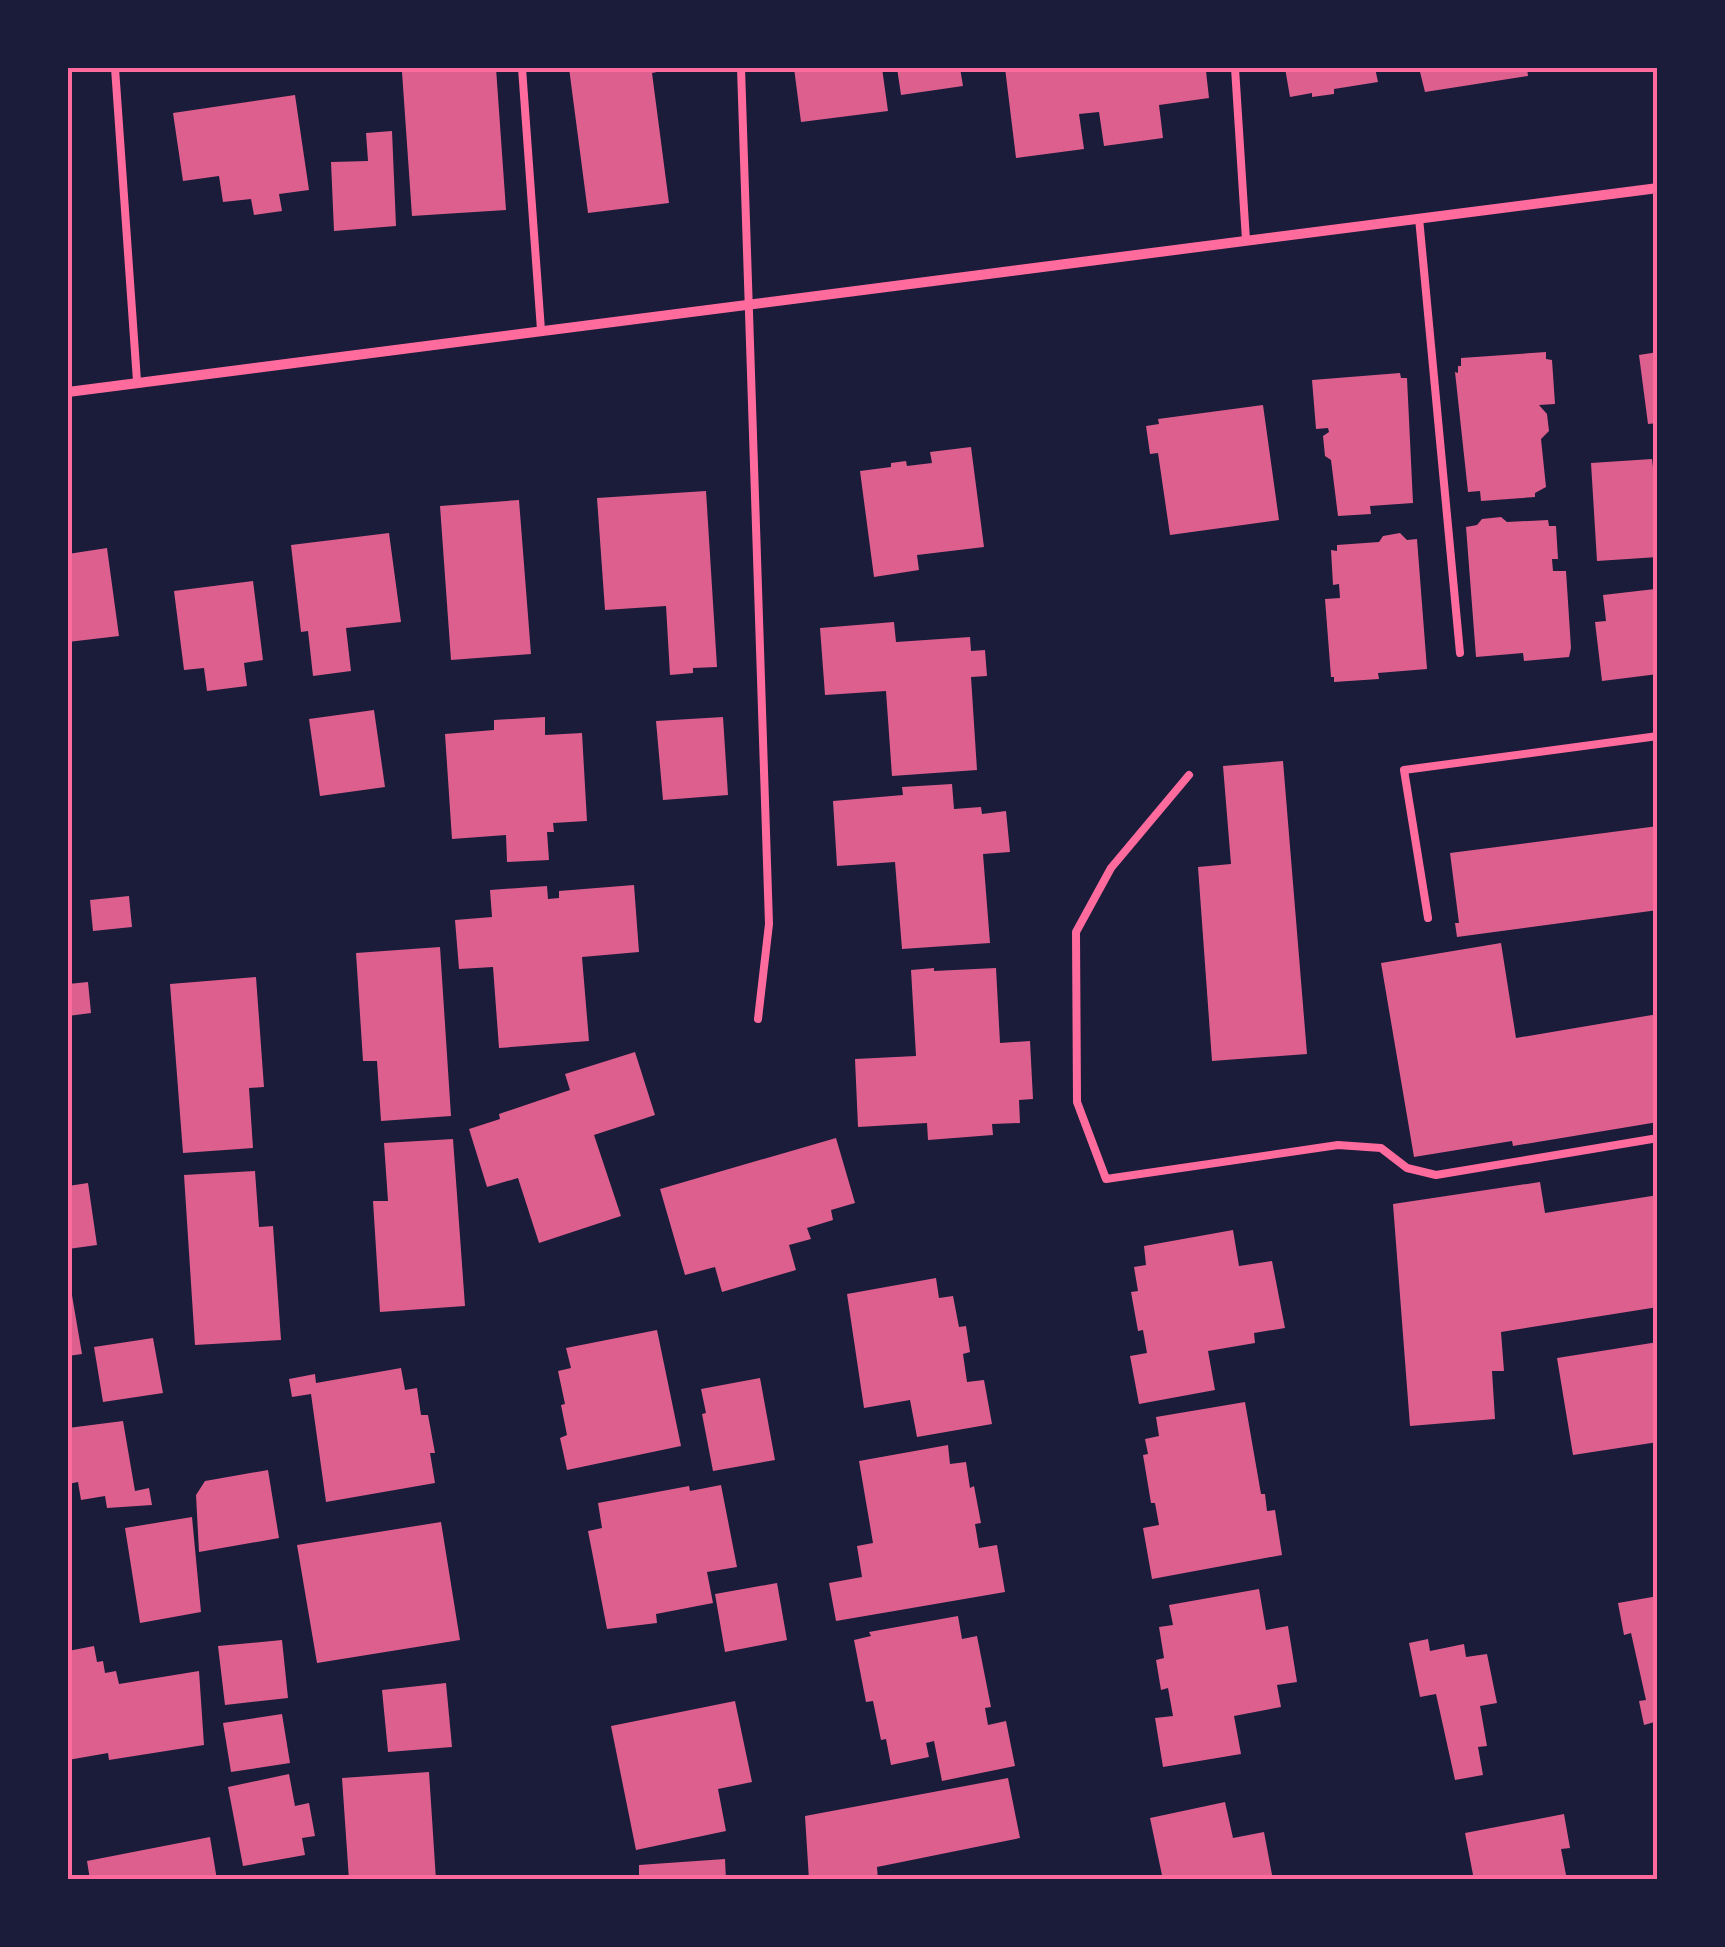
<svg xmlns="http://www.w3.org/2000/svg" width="1725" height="1947" font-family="'PT Sans',sans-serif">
<rect width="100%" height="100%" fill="#1b1b3a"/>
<path fill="#dd5f8e" d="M496 68 506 210 412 216 402 72Z
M569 68H677L652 73 669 203 588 213Z
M794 68H882L888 111 801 122Z
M897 68H960L963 86 901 95Z
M1005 68H1186L1187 72 1206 71 1209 98 1159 105 1163 138 1104 146 1099 112 1079 114 1084 149 1016 158Z
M1285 68H1375L1378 82 1334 89V94L1312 97V93L1290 97Z
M1419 68H1527L1528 76 1425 92Z
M295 95 309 190 279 194 282 211 254 215 251 199 223 202 219 176 183 181 173 113Z
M392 131 396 226 334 231 331 162 368 161 366 133Z
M1546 352V359L1552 360 1555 404 1539 405 1547 414 1549 431 1541 439 1546 487 1535 493V497L1481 501 1480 491 1468 492 1455 372 1458 373V366H1461V358Z
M1658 352V423L1648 424 1639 355Z
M1400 373 1401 378H1407L1413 503 1370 506 1371 514 1338 516 1331 460 1325 456 1323 436 1329 432 1328 428 1316 429 1312 380Z
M1263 405 1279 520 1170 535 1158 453 1150 454 1146 426 1159 424 1158 419Z
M971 447 984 547 917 555 919 570 874 577 860 471 891 467V463L906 461 907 466 932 463 930 452Z
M1652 459 1658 507 1655 518 1658 557 1597 561 1591 463Z
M706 491 717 667 693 668V673L670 675 666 606 605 610 597 498Z
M519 500 531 654 451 660 440 506Z
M1501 517 1507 522 1548 520 1549 526H1556L1558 559H1552L1553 571H1566L1571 648 1569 657 1524 661 1523 653 1476 657 1466 527 1477 525 1482 519Z
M389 533 401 622 346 628 351 671 313 676 308 631 301 632 291 545Z
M1400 533 1407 540 1417 539 1427 669 1378 673 1379 679 1334 682V677H1331L1325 599 1340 598 1339 584 1333 585 1331 550 1337 551V545L1379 542 1383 536Z
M107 548 119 636 68 642V554Z
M253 581 263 660 244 663 247 686 207 691 204 668 184 670 174 591Z
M1655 589 1658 674 1602 681 1595 622 1606 621 1603 595Z
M894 622 896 642 970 637 971 651 985 650 987 676 971 677 977 770 892 776 886 691 825 695 820 628Z
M374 710 385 787 320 796 309 719Z
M545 717V735L582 733 587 821 553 823 554 832H547L549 860 507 862 506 835 452 839 445 734 494 730V720Z
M723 717 728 795 663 800 656 721Z
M1283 761 1307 1054 1212 1061 1198 867 1231 864 1223 766Z
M952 784 954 809 981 807 982 814 1006 811 1010 852 983 854 990 943 902 949 895 862 837 866 833 801 903 795 902 787Z
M1658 826V910L1457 937 1455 923H1459L1450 853Z
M634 885 639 952 582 957 589 1041 499 1048 493 967 459 969 455 920 492 917 490 890 547 886 548 899 559 898V891Z
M129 896 132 927 93 931 90 900Z
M1501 943 1516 1038 1658 1014V1122L1513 1146 1512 1141 1414 1157 1381 963Z
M440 947 451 1116 381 1121 377 1061H363L356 953Z
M934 968V971L996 968 1000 1043 1030 1041 1033 1099 1019 1100 1020 1123 992 1124 993 1135 928 1140 927 1123 858 1127 855 1059 916 1056 911 970Z
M256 977 264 1087 249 1088 253 1148 183 1153 170 984Z
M88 982 91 1013 68 1016V984Z
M635 1052 655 1115 594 1135 621 1216 539 1243 518 1178 487 1187 469 1129 500 1119 499 1114 570 1090 565 1074Z
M836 1138 855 1203 831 1210 833 1220 807 1228 811 1239 789 1245 796 1270 722 1292 715 1267 685 1275 660 1189Z
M453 1139 465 1306 380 1312 373 1201H388L384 1143Z
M255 1171 259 1227 273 1226 281 1340 195 1345 184 1175Z
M1540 1182 1545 1213 1658 1195V1307L1501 1332 1504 1371H1492L1495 1419 1410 1426 1393 1204Z
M88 1183 97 1245 68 1249V1186Z
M1233 1230 1239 1266 1272 1261 1285 1328 1254 1333 1255 1343 1208 1351 1215 1390 1139 1404 1130 1356 1147 1353 1143 1330 1138 1331 1131 1292 1138 1291 1134 1267 1146 1265 1144 1246Z
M68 1272 82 1354 68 1356Z
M936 1278 939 1298 953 1296 959 1327 966 1326 970 1352 963 1354 967 1382 984 1380 992 1424 917 1437 910 1400 864 1408 847 1294Z
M657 1330 681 1446 567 1470 560 1438 567 1435 561 1405 565 1404 558 1371 571 1368 566 1348Z
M153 1338 163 1393 103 1402 94 1347Z
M1658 1342V1442L1573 1455 1557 1358Z
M401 1368 405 1390 417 1388 421 1415H428L435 1453H430L435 1483 326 1502 311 1394 292 1397 289 1379 315 1374 316 1383Z
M760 1378 775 1460 713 1471 702 1414 706 1413 701 1389Z
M1245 1402 1261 1494H1265L1267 1511 1275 1510 1282 1555 1152 1579 1143 1528 1159 1525 1155 1503H1151L1143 1455 1148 1454 1145 1439 1159 1436 1156 1417Z
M123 1421 135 1491 149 1488 152 1505 107 1508 105 1496 81 1500 78 1482 68 1484V1428Z
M948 1445 950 1464 966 1462 970 1488 974 1486 981 1523 975 1524 979 1548 997 1545 1005 1592 836 1621 829 1583 862 1577 857 1546 873 1543 859 1461Z
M268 1470 279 1538 199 1552 196 1495 205 1481Z
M721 1485 737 1567 707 1572 713 1603 656 1614 657 1623 607 1629 588 1531 602 1528 598 1503 689 1486 690 1491Z
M192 1517 201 1612 140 1623 125 1528Z
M441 1522 460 1640 317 1663 297 1545Z
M777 1583 787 1640 725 1652 715 1594Z
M1259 1589 1266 1630 1288 1626 1297 1682 1277 1685 1281 1707 1234 1716 1241 1754 1163 1767 1155 1718 1173 1716 1168 1688 1161 1690 1156 1660 1164 1658 1159 1627 1173 1625 1169 1605Z
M1658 1596V1721L1644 1725 1639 1701 1646 1700 1631 1633 1624 1635 1618 1603Z
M958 1616 962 1639 977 1636 991 1707 985 1708 988 1725 1006 1721 1015 1766 942 1781 934 1741 926 1743 929 1757 891 1765 886 1739 881 1740 873 1701 866 1702 854 1640 871 1636 869 1632Z
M1428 1639 1430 1651 1464 1644 1466 1657 1487 1654 1497 1703 1480 1706 1487 1746 1478 1747 1483 1775 1455 1780 1436 1694 1420 1697 1409 1643Z
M282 1640 288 1698 225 1705 218 1646Z
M94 1646 97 1662 103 1661 105 1673 116 1671 119 1684 199 1671 204 1745 109 1760 108 1753 68 1760V1651Z
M446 1683 452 1747 388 1752 382 1690Z
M735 1701 752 1782 718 1789 726 1831 636 1850 611 1726Z
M282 1714 290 1763 231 1772 223 1723Z
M429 1772 436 1880H349L342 1778Z
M289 1774 295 1806 309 1803 315 1836 302 1838 305 1855 243 1866 228 1787Z
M1008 1778 1020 1838 877 1867 878 1880H809L805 1816Z
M1225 1802 1233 1838 1264 1832 1273 1880H1163L1150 1818Z
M1564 1814 1570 1848 1561 1849 1567 1880H1474L1465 1833Z
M210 1837 217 1880H90L87 1861Z
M725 1859 726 1880H639V1865Z"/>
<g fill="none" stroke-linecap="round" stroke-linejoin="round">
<path stroke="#ff6b9d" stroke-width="8" d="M115 68 137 381
M522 68 541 330
M741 68 769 924 758 1019
M1235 68 1246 240
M1419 218 1460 653
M1189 775 1111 868 1076 932 1077 1102 1106 1179 1338 1145 1381 1148 1407 1168 1436 1175 1658 1138
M1428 918 1404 770 1658 736"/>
<path stroke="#ff6b9d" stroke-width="10" d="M68 392 1658 188"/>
</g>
<rect width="1725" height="1947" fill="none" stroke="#1b1b3a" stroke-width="140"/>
<rect x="70" y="70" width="1585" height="1807" fill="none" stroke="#ff6b9d" stroke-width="4"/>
</svg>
